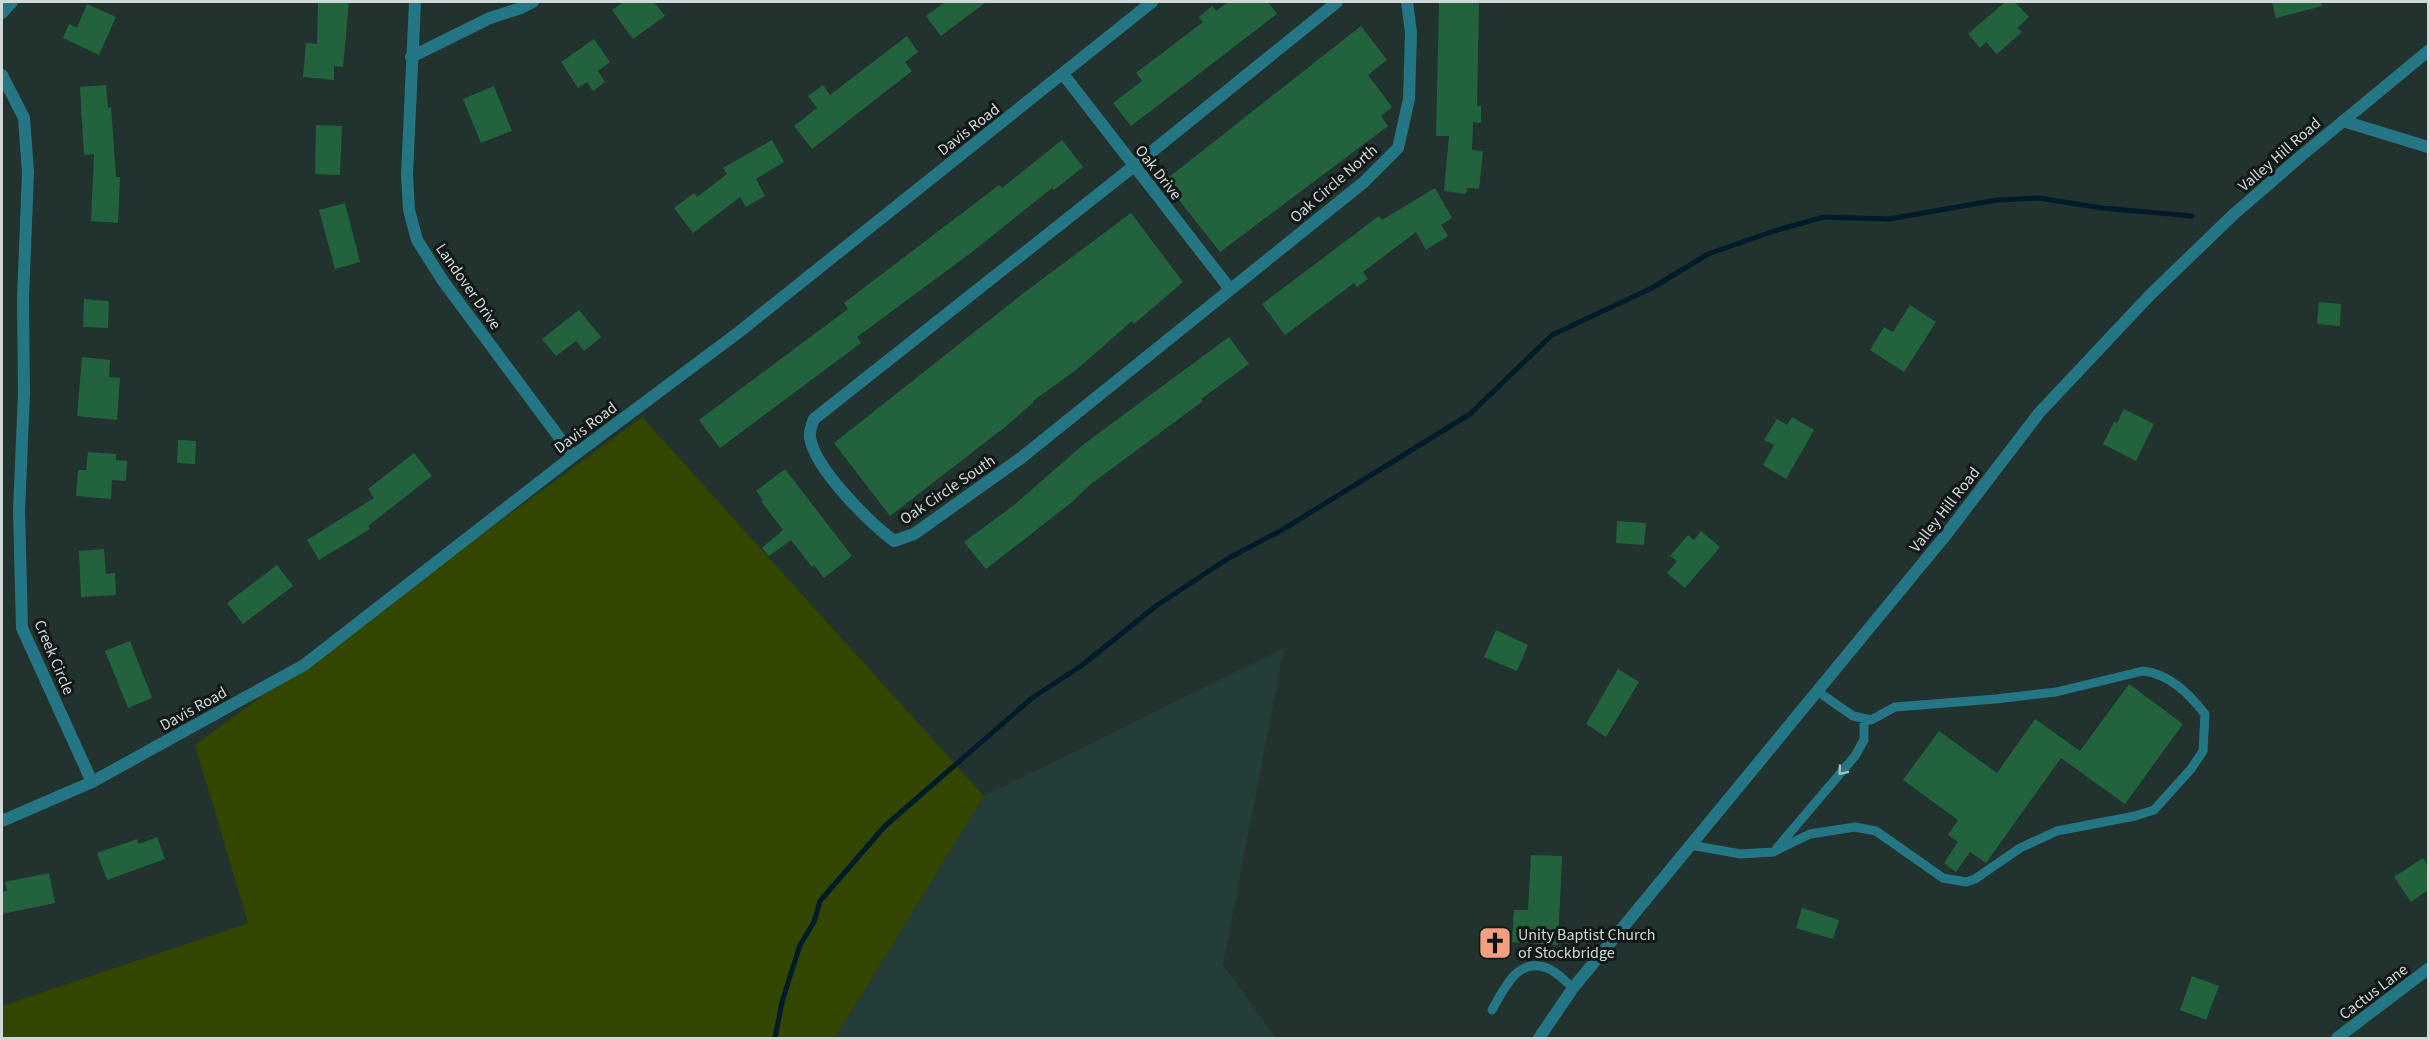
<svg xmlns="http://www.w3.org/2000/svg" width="2430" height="1040" font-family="'Source Sans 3',sans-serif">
<rect width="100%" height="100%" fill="#22322f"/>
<path fill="#253d39" d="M1284 648 1223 965 1276 1038H835L984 796Z"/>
<path fill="#324600" d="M642 417 984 796 835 1038H2V1006L248 923 195 745Z"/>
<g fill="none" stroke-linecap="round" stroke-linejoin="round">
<path stroke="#011b2b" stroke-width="5" d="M775 1038 782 1002 800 945 814 922 820 901 885 826 1032 698 1081 666 1156 606 1227 559 1282 530 1470 414 1552 335 1652 288 1708 254 1774 231 1824 217 1889 219 1997 200 2039 198 2102 208 2192 216"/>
</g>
<path fill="#22633d" d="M318 2H349L343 67 334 66V80L303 77 306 43 317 44Z
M624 2H654L665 16 633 39 612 10Z
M945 2H986L941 36 926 16Z
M1228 2H1268L1277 14 1131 126 1113 103 1142 81 1136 73 1203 22 1199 17 1212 6 1216 11Z
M1439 2H1479L1477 106H1481V123L1473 122 1472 150 1483 151 1479 189 1467 188 1466 194 1444 191 1449 136H1436Z
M2005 2H2015L2029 17 2017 28 2022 32 1997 54 1986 42 1980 48 1968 34Z
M2272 2H2321L2322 6 2276 18Z
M87 4 116 17 99 55 63 38 69 24 77 28Z
M1361 26 1387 60 1368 75 1392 107 1381 116 1388 126 1220 252 1164 181Z
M907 36 918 52 905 62 912 71 812 149 794 126 817 108 808 96 823 85 830 95Z
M594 39 610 62 598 71 605 82 593 91 587 82 578 88 561 62Z
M106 85 108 108 111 107 116 177H120L118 223 91 221 94 154 84 155 80 87Z
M494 86 512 131 481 143 463 99Z
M316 125 342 126 340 175 315 174Z
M772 140 784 162 756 179 765 196 746 207 740 197 693 233 674 208 694 193 697 197 727 174 723 168Z
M1062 140 1083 167 1054 190 1052 188 972 252 857 337 861 343 720 448 699 420 848 309 844 303 999 185 1002 188Z
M1435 188 1452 218 1441 225 1448 236 1426 250 1416 232 1363 272 1368 279 1357 287 1354 283 1285 335 1262 304 1379 216 1382 220Z
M345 203 360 262 335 269 319 210Z
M1131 213 1183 282 1134 324 1132 321 1076 370 1033 401 1034 402 1005 427 890 516 834 443 1025 292Z
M84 299 109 301 108 328 83 327Z
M2319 302 2341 304 2340 326 2317 324Z
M1910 305 1936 322 1904 372 1870 350 1884 327 1893 332Z
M579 310 601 337 584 351 576 341 556 356 542 339Z
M1229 337 1249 364 1201 399 1203 401 1091 484 1072 502 986 569 964 542 1014 505 1084 444Z
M82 357 110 360 109 377 120 378 117 420 77 416Z
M2124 409 2154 424 2136 461 2103 444 2114 422 2117 423Z
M1792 417 1814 430 1786 479 1763 465 1774 445 1764 440 1777 419 1787 425Z
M178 440 196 441 195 464 177 463Z
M88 452 116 454V460L127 461 126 481 112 480 111 499 76 496 78 470H86Z
M414 453 432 476 368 526 370 529 319 560 307 540 374 498 368 489Z
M785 469 852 556 824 578 814 565 812 567 791 540 769 556 762 548 783 530 761 501 763 500 756 491Z
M1617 521 1646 523 1644 545 1616 543Z
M1701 531 1720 547 1685 588 1667 573 1677 561 1670 556 1688 535 1694 540Z
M104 549 106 574 115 573 116 595 81 597 79 551Z
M277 565 293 586 243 624 227 603Z
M1496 630 1528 645 1517 671 1484 657Z
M130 641 152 698 128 708 105 651Z
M1618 669 1639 682 1606 737 1586 724Z
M2129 684 2183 724 2125 804 2061 758 1986 863 1970 852 1956 872 1944 863 1958 842 1948 835 1958 820 1903 780 1939 731 1997 773 2035 719 2080 751Z
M157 837 165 859 107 880 97 853 137 839 139 844Z
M1531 855 1562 856 1558 945 1512 942 1514 910H1528Z
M2423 858 2428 866V890L2411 902 2394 877Z
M49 873 55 903 2 914V892L7 891 5 882Z
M1802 908 1839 920 1833 939 1796 928Z
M2192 976 2219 986 2206 1020 2180 1010Z"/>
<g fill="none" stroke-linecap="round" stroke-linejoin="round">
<path stroke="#257684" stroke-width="9" d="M1690 845 1741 854 1773 852 1810 834 1855 827 1876 831 1943 878 1966 882 1975 879 2020 848 2057 831 2135 816 2154 810 2191 769 2203 751 2205 714C2189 694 2170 674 2143 671L2056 692 1996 699 1895 707 1871 720 1853 716 1817 691
M1777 848 1855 756 1864 740V719
M1492 1010C1504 989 1519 953 1551 970 1559 974 1566 982 1573 988"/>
<path stroke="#257684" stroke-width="12" d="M415 2 407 174 409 210 417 240 443 281 573 456
M1337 2 1134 166 814 419C812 424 809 432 810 437 814 468 869 522 894 541L914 534 1021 458 1364 182 1398 148 1409 99 1411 33 1407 2
M2 13 12 2
M411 57 490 18 521 8 533 2
M1063 74 1230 289
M2 75 24 118 28 172 23 299 24 394 19 511 22 628 92 782
M2343 121 2428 147
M2 821 92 782 304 665 573 456 739 332 1152 2
M1539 1038 1573 988 1945 536 2039 413 2150 295 2234 214 2301 156 2428 51
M2337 1038 2428 969"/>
</g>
<defs><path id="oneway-chevron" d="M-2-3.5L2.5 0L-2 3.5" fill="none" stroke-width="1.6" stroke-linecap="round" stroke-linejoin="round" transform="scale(1.5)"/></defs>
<use stroke="#a5c0c2" href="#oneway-chevron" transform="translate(1842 771) rotate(130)"/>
<defs>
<g id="church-square" transform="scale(1.725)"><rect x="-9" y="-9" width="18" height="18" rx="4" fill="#f3a081" stroke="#111817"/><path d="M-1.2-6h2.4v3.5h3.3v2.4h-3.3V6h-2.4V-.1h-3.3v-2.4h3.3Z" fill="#111"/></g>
</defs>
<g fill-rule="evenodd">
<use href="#church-square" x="1495" y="943"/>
</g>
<g text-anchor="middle" stroke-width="6" stroke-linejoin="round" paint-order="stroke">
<g font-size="16" fill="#d0d9d7" stroke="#111817">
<text transform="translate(968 129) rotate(-38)" y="6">Davis Road</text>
<text transform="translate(2279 154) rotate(-41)" y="6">Valley Hill Road</text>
<text transform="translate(1159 172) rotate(52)" y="6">Oak Drive</text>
<text transform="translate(1333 183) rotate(-41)" y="6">Oak Circle North</text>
<text transform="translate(469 286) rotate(55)" y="6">Landover Drive</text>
<text transform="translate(585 427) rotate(-37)" y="6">Davis Road</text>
<text transform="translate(947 489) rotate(-34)" y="6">Oak Circle South</text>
<text transform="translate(1944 509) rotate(-52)" y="6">Valley Hill Road</text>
<text transform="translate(55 657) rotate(67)" y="6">Creek Circle</text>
<text transform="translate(193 708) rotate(-29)" y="6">Davis Road</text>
<text transform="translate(2373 991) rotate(-37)" y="6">Cactus Lane</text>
</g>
<g font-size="16" fill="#d0d9d7" stroke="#111817" text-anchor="start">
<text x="1518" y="940">Unity Baptist Church<tspan x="1518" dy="18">of Stockbridge</tspan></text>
</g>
</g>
<rect width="2430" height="1040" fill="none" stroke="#d0d9d7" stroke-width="6"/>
</svg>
